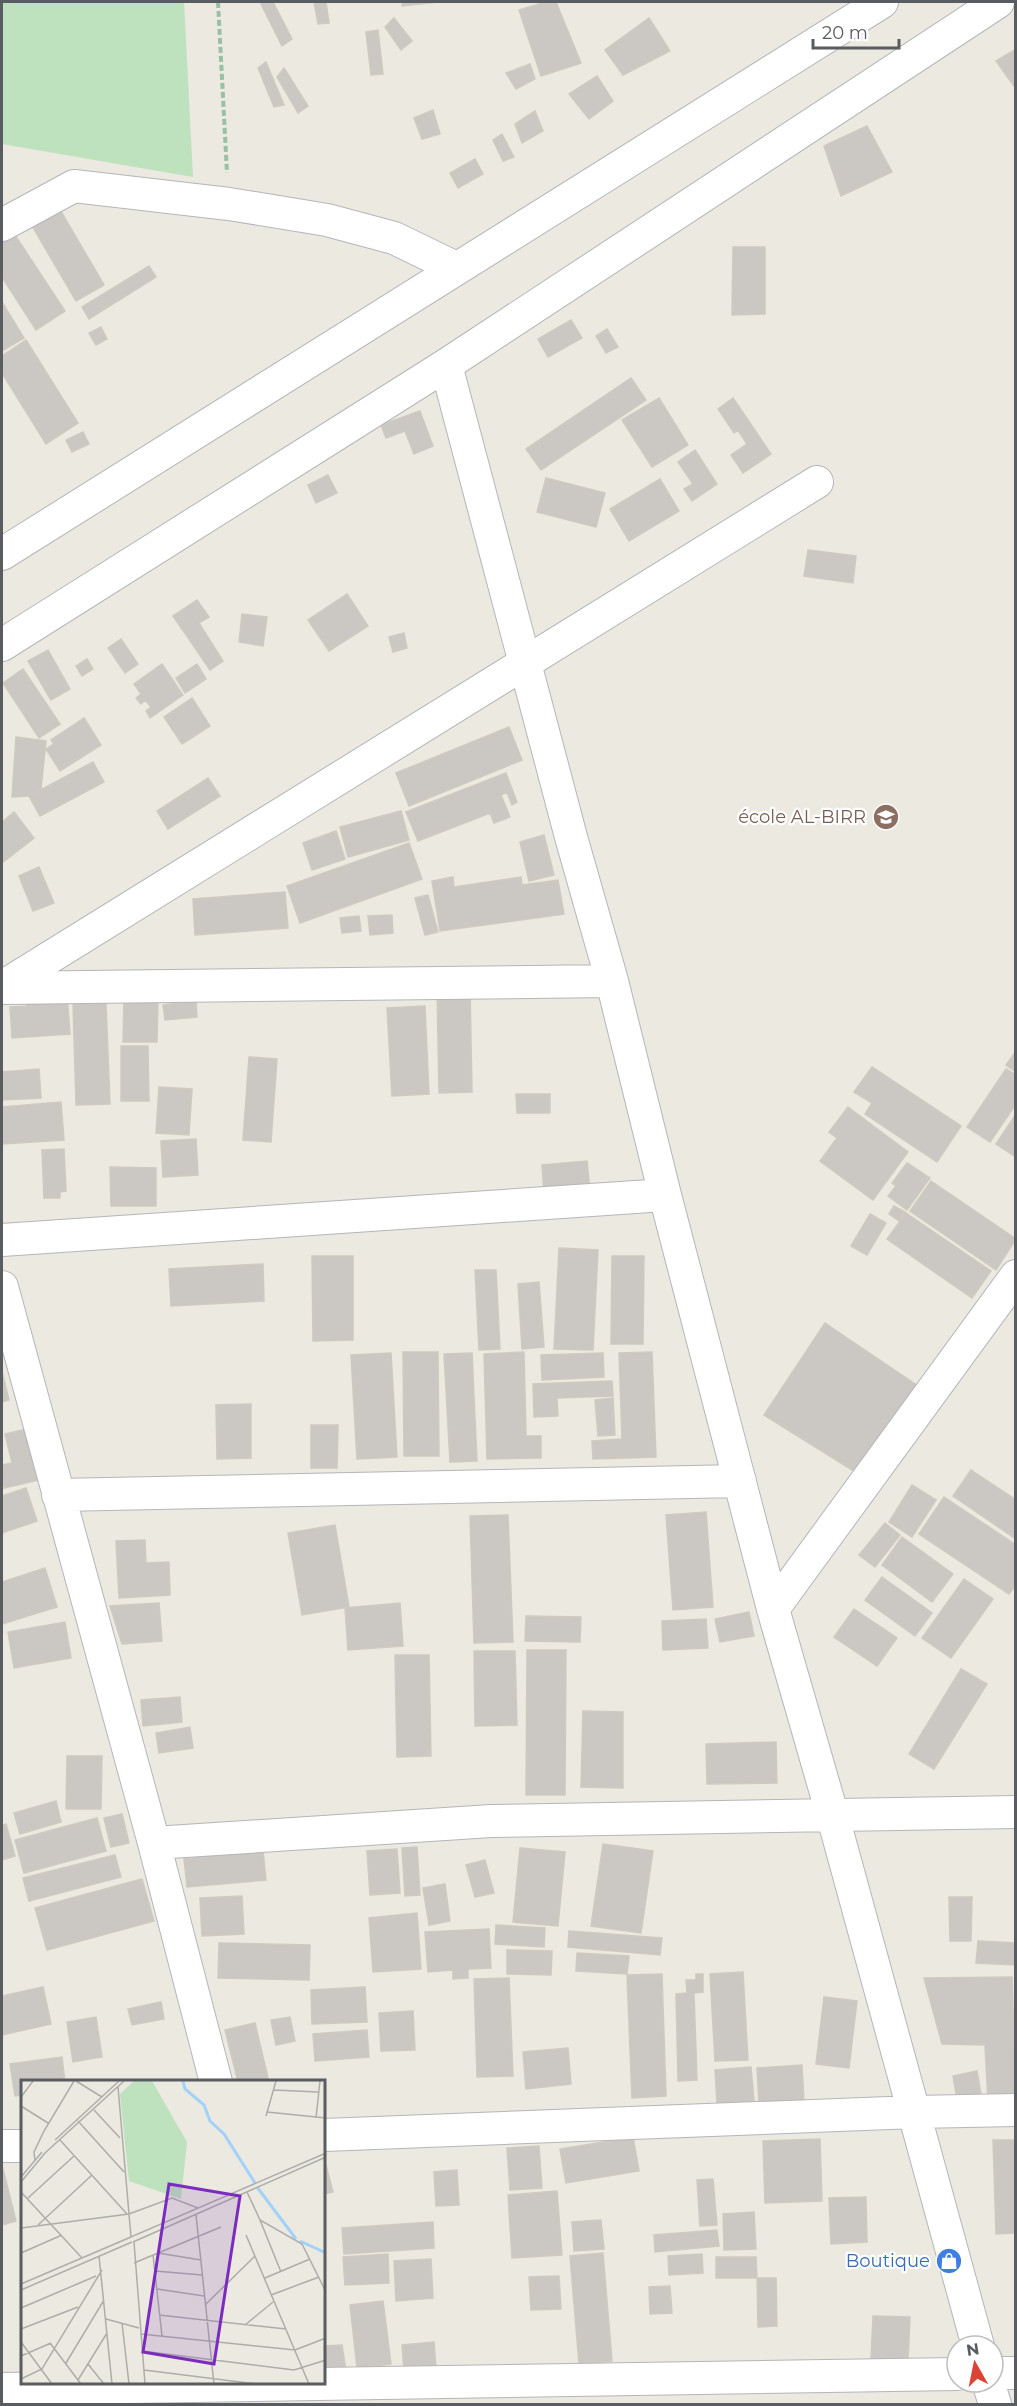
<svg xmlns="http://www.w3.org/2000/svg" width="1017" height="2406" font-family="Montserrat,sans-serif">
<rect width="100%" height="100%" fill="#ebe9e0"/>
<path fill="#bee1be" d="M2 2H184L193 177 2 144Z"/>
<path fill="#cbc7c2" stroke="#cfcabf" stroke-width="1.5" d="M260 2H273L292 39 282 46Z
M314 2H326L329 23 318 24Z
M402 2H438L402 6Z
M546 2H556L581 63 541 76 519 10Z
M394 18 412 41 401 50 385 27Z
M649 18 670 51 623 75 605 50Z
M378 30 383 74 371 75 366 32Z
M1016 49V89L996 61Z
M266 62 284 105 274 107 258 68Z
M530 64 535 79 516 89 506 73Z
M284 68 308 106 298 113 277 77Z
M597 76 613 101 589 119 569 94Z
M433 110 440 134 422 139 414 118Z
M535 111 543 131 522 143 515 124Z
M867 126 892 172 841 196 824 146Z
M502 134 514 157 503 161 493 140Z
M475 159 483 174 458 188 450 173Z
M59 208 104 285 76 301 31 224Z
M13 232 65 311 36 330 2 277V239Z
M733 247H765V314L732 315Z
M149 266 156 277 89 319 82 307Z
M2 302 24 338 2 351Z
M571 320 582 338 548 357 538 339Z
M101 327 107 339 96 345 89 333Z
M607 329 618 347 606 353 596 336Z
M26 340 78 423 46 444 2 373V356Z
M631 378 646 400 541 470 526 449Z
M659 398 688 445 652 467 622 420Z
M733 398 771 454 743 473 731 455 747 444 738 430 734 433 718 409Z
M420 411 433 446 414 454 405 431 386 438 381 425Z
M83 432 89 444 72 452 66 440Z
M695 450 717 484 692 501 684 489 693 484 678 462Z
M328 475 337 493 316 503 308 485Z
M546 478 605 493 596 527 537 512Z
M660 479 679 511 629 541 610 509Z
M808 550 856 556 853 583 804 576Z
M347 594 368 626 329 651 308 620Z
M197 600 209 617 199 623 223 661 210 670 173 616Z
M242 614 267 617 263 646 239 642Z
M404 633 407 648 393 652 389 637Z
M121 639 138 664 125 673 108 648Z
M48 650 70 689 51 700 28 661Z
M87 659 93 669 82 676 76 666Z
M162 664 183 695 150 718 146 711 151 707 145 700 141 704 136 698 141 694 134 684Z
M197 664 206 679 185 693 176 678Z
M23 669 60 724 39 738 3 683Z
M192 698 210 726 182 744 164 717Z
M84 718 101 745 60 771 46 749 54 744 51 740Z
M509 727 522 760 409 806 396 773Z
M16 737 46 741 41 789 28 796 12 797Z
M93 762 104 782 40 816 29 796Z
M506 773 517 802 512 805 507 792 501 795 510 817 494 823 490 813 418 841 406 812Z
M208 778 220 796 168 829 157 811Z
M401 811 409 840 348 857 340 827Z
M14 812 34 838 2 863V822Z
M336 831 345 859 312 870 303 843Z
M544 835 554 875 529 881 520 842Z
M409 843 422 879 300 923 287 886Z
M39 867 54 903 33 911 19 876Z
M453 877 454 887 521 877 522 885 558 880 564 914 440 931 432 881Z
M285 892 288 928 195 935 193 899Z
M428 895 438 932 425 935 415 898Z
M392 915 393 933 370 935 368 916Z
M359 916 361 931 342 933 340 918Z
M437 987H470L472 1092 439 1093Z
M67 994 70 1034 12 1038 10 1007 27 1006 26 996Z
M124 996 158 997 157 1042H123Z
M196 1001 197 1017 165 1020 163 1005Z
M106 1003 110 1104 76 1105 73 1004Z
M425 1006 429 1094 392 1096 387 1008Z
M121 1046H148L149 1101H121Z
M1016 1051V1072L1006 1065Z
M249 1057 277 1059 271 1142 243 1140Z
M872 1067 961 1126 937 1162 865 1114 872 1103 854 1092Z
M39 1069 41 1098 2 1100V1072Z
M1006 1069 1016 1075V1104L990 1142 967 1127Z
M159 1087 192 1089 189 1135 156 1133Z
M516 1094H550V1113H517Z
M61 1102 64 1140 2 1144V1107Z
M848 1107 908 1152 873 1200 820 1161 837 1138 829 1132Z
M1016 1114V1157L996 1144Z
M196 1139 198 1175 163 1177 161 1141Z
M64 1149 66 1191 60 1192V1198H44L42 1150Z
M587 1161 590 1191 544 1195 542 1165Z
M907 1163 930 1178 907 1210 888 1196 896 1186 892 1183Z
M110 1167 156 1168V1206H111Z
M931 1181 1016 1239 996 1270 910 1211Z
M894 1206 905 1212 899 1221 889 1214Z
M906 1213 991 1271 972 1298 887 1239Z
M870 1214 886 1223 867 1255 851 1246Z
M559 1248 598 1250 593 1350 554 1349Z
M312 1256H353V1340L313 1341Z
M612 1256H644L643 1344H611Z
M263 1264 264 1301 171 1306 169 1269Z
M475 1270H496L500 1349 479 1350Z
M539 1282 544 1347 522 1349 518 1284Z
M825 1323 918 1386 860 1475 764 1415Z
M403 1352H438L439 1456H404Z
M524 1352 526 1436H541V1458L487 1459 484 1354Z
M652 1352 656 1457 593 1459 592 1441 622 1439 619 1353Z
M391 1353 397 1457 357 1459 351 1355Z
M472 1353 477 1461 450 1462 444 1354Z
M603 1353 604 1377 542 1380 541 1355Z
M2 1371 9 1400 2 1402Z
M612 1381 613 1396 557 1398 558 1416 534 1417 533 1384Z
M613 1398 615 1435 598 1436 595 1400Z
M251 1404V1458L217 1459 216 1405Z
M311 1425H338L337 1468H311Z
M27 1429 39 1480 4 1488 2 1465 12 1463 5 1434Z
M971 1470 1016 1500V1539L953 1496Z
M912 1485 936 1500 912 1537 889 1522Z
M26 1488 37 1521 2 1533V1496Z
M944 1497 1016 1545V1585L1009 1594 919 1534Z
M706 1512 713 1607 673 1610 666 1515Z
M508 1515 513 1642 474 1643 470 1516Z
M885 1523 900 1535 875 1567 859 1555Z
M335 1525 349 1607 302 1615 288 1533Z
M902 1537 953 1574 932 1602 882 1565Z
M145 1540 146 1563 169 1562 170 1595 119 1598 116 1541Z
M45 1568 57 1607 2 1624V1582Z
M882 1577 932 1613 915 1636 865 1600Z
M964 1579 993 1599 951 1658 922 1638Z
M159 1603 162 1641 122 1644 110 1606Z
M400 1603 403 1646 348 1650 345 1608Z
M854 1609 897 1638 877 1666 834 1637Z
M749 1612 754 1636 720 1642 715 1619Z
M526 1616 581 1617 580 1642 525 1641Z
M706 1619 708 1648 663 1650 662 1621Z
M65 1622 71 1658 14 1668 8 1632Z
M527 1650H566L565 1795H526Z
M474 1651H515L517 1725 475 1726Z
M395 1655H429L431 1756 397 1757Z
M961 1669 987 1684 934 1769 909 1754Z
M180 1697 182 1722 143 1726 141 1700Z
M583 1711 623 1712V1788L581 1787Z
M190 1727 193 1748 159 1753 156 1733Z
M776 1742 777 1783 707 1784 706 1744Z
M67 1756H102L101 1809H66Z
M56 1801 61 1822 20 1834 14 1813Z
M122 1814 129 1843 111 1847 104 1818Z
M97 1818 106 1851 24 1873 15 1840Z
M6 1824 15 1856 2 1860V1826Z
M603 1844 653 1851 641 1933 591 1926Z
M417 1847 420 1895 405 1896 402 1848Z
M520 1848 565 1852 558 1926 513 1922Z
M397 1849 400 1893 370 1895 367 1851Z
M263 1851 266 1880 187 1887 184 1859Z
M115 1855 121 1877 29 1901 23 1878Z
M485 1860 494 1893 475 1897 466 1865Z
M142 1879 154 1921 47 1950 35 1908Z
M445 1884 450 1921 429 1925 423 1888Z
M242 1896 244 1934 202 1936 200 1898Z
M949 1897H972L971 1941H950Z
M417 1913 421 1969 373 1972 369 1918Z
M496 1925 545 1928 544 1947 495 1944Z
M489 1929 491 1968 468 1969V1978L453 1979V1970L428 1972 425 1932Z
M569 1931 662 1938 660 1955 568 1947Z
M978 1941 1016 1943V1965L976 1963Z
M219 1943 310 1945 309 1980 218 1978Z
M507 1950 552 1951 551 1975 507 1974Z
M577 1953 629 1956 627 1974 576 1971Z
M743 1972 748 2060 715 2061 710 1974Z
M662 1974 666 2096 632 2098 627 1975Z
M696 1974H703V1992L694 1993 697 2080 678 2081 676 1994 687 1993 686 1980H696Z
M1012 1977 1016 2101H988L985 2045 942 2044 924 1978Z
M509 1978 513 2076 477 2077 474 1979Z
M43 1987 51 2024 2 2035V1996Z
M365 1987 367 2022 312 2024 311 1990Z
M824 1997 857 2001 849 2068 816 2064Z
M161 2002 164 2019 132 2025 128 2009Z
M413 2011 415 2050 381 2051 379 2013Z
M96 2017 102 2057 73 2062 67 2022Z
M290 2017 295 2041 276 2045 271 2020Z
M255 2023 269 2082H238L225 2030Z
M367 2030 369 2057 315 2061 313 2034Z
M568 2048 571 2084 526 2089 523 2052Z
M62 2057 65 2082H22V2095L15 2096 10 2064Z
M802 2065 804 2102 759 2104 757 2068Z
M751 2067 754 2101 717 2104 715 2070Z
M977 2071 982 2100 958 2104 953 2076Z
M633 2137 639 2171 566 2183 560 2149Z
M820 2139 822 2201 765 2203 763 2141Z
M993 2140H1016V2233L996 2234Z
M539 2146 542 2188 510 2190 507 2148Z
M2 2165 16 2221 2 2225Z
M324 2165H326L333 2192 324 2194Z
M457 2170 459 2205 436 2206 434 2172Z
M713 2179 717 2225 700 2226 697 2180Z
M557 2191 562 2255 512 2258 508 2195Z
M866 2197 867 2242 831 2244 829 2198Z
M754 2212 756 2249 724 2250 723 2214Z
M601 2220 604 2249 574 2251 572 2222Z
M433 2222 434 2248 344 2254 342 2228Z
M717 2230 719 2246 655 2252 654 2235Z
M603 2253 612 2361 579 2364 570 2256Z
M388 2254 389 2283 345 2285 343 2257Z
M702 2254 703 2273 669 2275 668 2256Z
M716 2257H756L757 2278H716Z
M431 2259 433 2298 396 2301 394 2261Z
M559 2276 561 2309 531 2310 529 2277Z
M757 2278H776L777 2326 758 2327Z
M670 2286 672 2313 650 2314 649 2287Z
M383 2301 391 2364 357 2368 350 2305Z
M873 2316 910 2317 908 2361 871 2359Z
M434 2342 436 2368 404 2372 402 2345Z
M342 2345 346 2370 324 2373V2346Z"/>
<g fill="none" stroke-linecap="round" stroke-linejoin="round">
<g stroke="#b3b6ba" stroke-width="34">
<path id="minor" d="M2 225 74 186 229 204 327 220 394 238 456 268
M446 365 571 837 612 981 665 1195 773 1609 833 1817 978 2346
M2 554 882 2
M2 645 446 365 998 2
M2 987 817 482
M2 988 612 981
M2 1240 665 1195
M2 1287 154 1843 216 2082
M58 1495 740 1481
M773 1609 1016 1276
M154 1843 491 1821 1016 1812
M324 2135 915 2112 1016 2110
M2 2146H22
M993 2373H1016
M988 2382 995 2404
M2 2389 957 2374"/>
</g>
<path stroke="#98c1a4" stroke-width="4" stroke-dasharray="6 3" stroke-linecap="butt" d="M218 2 227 173"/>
<use href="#minor" stroke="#fff" stroke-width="32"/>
</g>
<defs>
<g id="school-disc" transform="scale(1.35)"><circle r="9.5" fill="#8d6e63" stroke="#fff"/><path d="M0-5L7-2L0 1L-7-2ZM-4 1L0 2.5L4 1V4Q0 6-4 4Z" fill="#fff"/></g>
<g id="shop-disc" transform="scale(1.35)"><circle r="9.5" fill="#3f7fe0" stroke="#fff"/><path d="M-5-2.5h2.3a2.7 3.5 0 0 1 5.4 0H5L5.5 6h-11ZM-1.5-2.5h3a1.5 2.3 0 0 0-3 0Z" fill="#fff"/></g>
</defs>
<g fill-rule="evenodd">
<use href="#school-disc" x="886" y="817"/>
<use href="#shop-disc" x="949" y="2261"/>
</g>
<g text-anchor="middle" stroke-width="4.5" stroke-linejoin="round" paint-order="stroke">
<g font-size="18" fill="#785e54" stroke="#fff" text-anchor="end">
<text x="866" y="823">école AL-BIRR</text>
</g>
<g font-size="18" fill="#366cbe" stroke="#fff" text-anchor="end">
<text x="930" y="2267">Boutique</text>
</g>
</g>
<g transform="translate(21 2080)">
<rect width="304" height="304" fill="#ebe9e0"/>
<path d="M113 1H131L166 62 160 119 108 101 99 14Z" fill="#bee1be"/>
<path fill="none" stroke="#a2d2f9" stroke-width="3" d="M162 1 164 9 183 25 189 41 203 54 234 103M236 107 275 159M279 161 305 173"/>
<path fill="none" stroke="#adada9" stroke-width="1.5" d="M55 1 81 17M97 7 110 157 305 73M253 10 297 12M0 17 12 1M0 26 27 43M73 30 99 58M246 32 305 38M245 36 255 1M295 38 299 1M57 41 103 92M34 60 98 1M39 60 106 134M14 81 13 72 23 51 53 1M0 97 21 72M0 102 24 73 103 1M0 112 61 178M226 112 239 140 281 164 305 212M7 118 53 76M175 135 193 304M239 140 260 192M17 145 71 95M0 148 108 134 151 118 177 128M225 155 288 304M112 162 305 77M113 162 124 304M0 173 41 155M137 173 180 180M132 175 141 256M78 176 91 304M113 183 200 147M134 191 181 195M244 198 289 179M0 204 110 157M136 209 183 216M0 210 111 162M250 215 298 197M184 225 234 176M0 228 75 196M138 235 265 249M85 239 118 248M101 243 108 304M224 245 252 222M0 249 57 227M120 254 274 270 305 258M0 262 31 304M29 263 60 304M121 271 273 290 305 280M0 276 30 263M45 283 83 220M67 284 83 304M123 290 235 304M0 299 21 289 81 190M57 300 86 253"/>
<path fill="#7b2cbf" fill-opacity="0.15" stroke="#7b2cbf" stroke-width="3" d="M148 104 219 116 193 284 122 272Z"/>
<rect width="304" height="304" fill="none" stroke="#595c60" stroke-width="3"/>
</g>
<rect width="1017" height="2406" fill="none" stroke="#595c60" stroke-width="6"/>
<g transform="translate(975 2364) rotate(351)"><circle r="28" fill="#ffffff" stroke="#bdbebf" stroke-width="1.5"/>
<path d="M0-4.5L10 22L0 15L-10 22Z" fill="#dd4334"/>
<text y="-9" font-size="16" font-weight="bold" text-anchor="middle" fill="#595c60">N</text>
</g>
<path d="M813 39v9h86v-9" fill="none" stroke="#595c60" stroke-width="3"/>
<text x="822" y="39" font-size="18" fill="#595c60" stroke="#ffffff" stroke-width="4.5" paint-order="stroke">20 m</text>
</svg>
